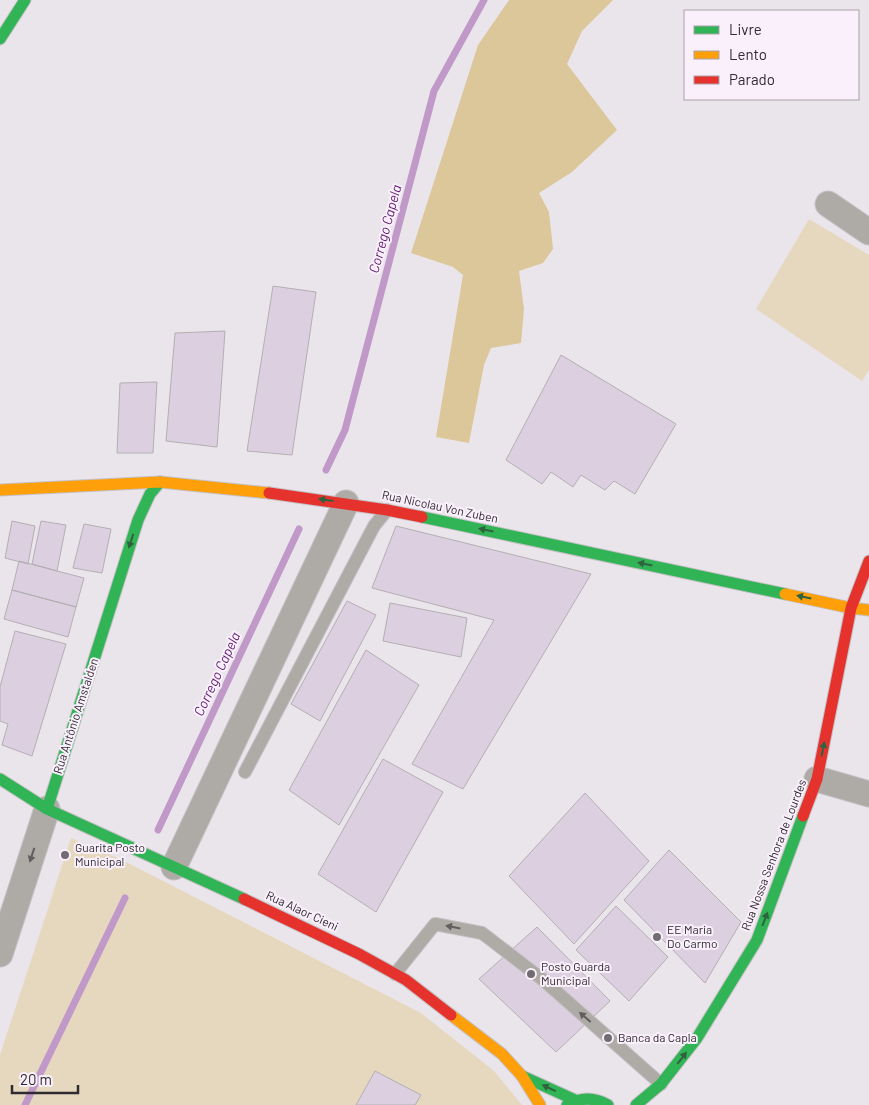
<svg xmlns="http://www.w3.org/2000/svg" width="869" height="1105" font-family="Barlow,sans-serif">
<rect width="100%" height="100%" fill="#eae5eb"/>
<path fill="#e6d8be" d="M809 219 869 255V370L862 381 756 309Z
M71 838 120 859 421 1013 494 1071 522 1105H0V1055Z"/>
<path fill="#dcc79a" d="M509 0H613L582 31 567 64 617 130 572 172 539 193 549 212 553 249 543 263 519 271 524 309 521 343 491 348 484 365 469 443 436 437 463 275 453 267 411 253 478 45Z"/>
<g fill="none" stroke-linecap="round" stroke-linejoin="round">
<path stroke="#c099c9" stroke-width="7" d="M326 470 345 430 434 91 484 0
M158 830 299 529
M25 1105 125 898"/>
</g>
<path fill="#dccfdf" stroke="#b3afb3" d="M273 286 316 292 292 455 247 451Z
M225 331 217 447 166 441 175 333Z
M561 355 676 424 635 494 614 481 605 490 581 475 573 487 551 472 542 484 506 460Z
M157 382 153 453H117L120 383Z
M12 521 35 526 28 564 5 558Z
M41 521 66 525 57 571 32 564Z
M84 524 111 529 102 573 73 568Z
M396 526 591 574 463 789 412 764 494 620 372 588Z
M19 561 84 578 76 607 12 590Z
M12 590 76 607 68 637 4 619Z
M347 601 376 615 320 721 291 704Z
M390 603 467 618 461 657 383 641Z
M15 631 66 644 32 756 2 745 8 724 0 721V687Z
M366 650 419 685 339 825 289 790Z
M383 759 443 792 376 912 318 874Z
M585 793 649 861 574 944 509 876Z
M669 850 741 922 705 983 624 900Z
M616 906 668 957 629 1001 576 950Z
M537 927 610 1001 556 1052 479 979Z
M375 1071 421 1095 415 1105H356Z"/>
<g fill="none" stroke-linecap="round" stroke-linejoin="round">
<g stroke="#c4c1c5" stroke-width="14">
<path id="lane" d="M245 772 374 526 387 510
M395 974 435 924 482 933 542 979 661 1084"/>
</g>
<g stroke="#c4c1c5" stroke-width="27">
<path id="street" d="M828 204 869 232
M817 779 869 794
M174 867 346 503
M0 954 47 809"/>
</g>
<g stroke="#c4c1c5" stroke-width="13">
<path id="fast" d="M0 39 25 0
M422 517 785 594
M0 779 47 809 244 899
M47 809 138 520 150 494 160 482
M522 1076 575 1100
M567 1105C581 1097 594 1097 608 1105
M636 1105 661 1084 697 1038 757 940 803 816"/>
</g>
<g stroke="#c4c1c5" stroke-width="13">
<path id="slow" d="M0 490 160 482 269 493
M785 594 851 608 869 610
M451 1015 502 1054 522 1076 540 1105"/>
</g>
<g stroke="#c4c1c5" stroke-width="13">
<path id="jam" d="M269 493 387 510 422 517
M803 816 817 779 851 608 869 561
M244 899 359 954 406 980 451 1015"/>
</g>
<use href="#lane" stroke="#aeaaa5" stroke-width="12"/>
<use href="#street" stroke="#aeaaa5" stroke-width="25"/>
<use href="#fast" stroke="#30b455" stroke-width="11"/>
<use href="#slow" stroke="#ff9f0a" stroke-width="11"/>
<use href="#jam" stroke="#e5322d" stroke-width="11"/>
</g>
<defs><path id="oneway-solid" d="M-6-.8H1V-3.2L6.5 0L1 3.2V.8H-6Z" transform="scale(1.25)"/></defs>
<g fill="#2f623f">
<use href="#oneway-solid" transform="translate(326 500) rotate(-172)"/>
<use href="#oneway-solid" transform="translate(486 530) rotate(-168)"/>
<use href="#oneway-solid" transform="translate(131 541) rotate(108)"/>
<use href="#oneway-solid" transform="translate(645 564) rotate(-168)"/>
<use href="#oneway-solid" transform="translate(804 597) rotate(-168)"/>
<use href="#oneway-solid" transform="translate(823 749) rotate(-79)"/>
<use href="#oneway-solid" transform="translate(765 919) rotate(-69)"/>
<use href="#oneway-solid" transform="translate(682 1058) rotate(-52)"/>
<use href="#oneway-solid" transform="translate(549 1088) rotate(-155)"/>
</g>
<g fill="#625e5f">
<use href="#oneway-solid" transform="translate(32 855) rotate(108)"/>
<use href="#oneway-solid" transform="translate(453 927) rotate(-169)"/>
<use href="#oneway-solid" transform="translate(585 1017) rotate(-139)"/>
</g>
<g fill="#706c71" stroke="#faf0fc" stroke-width="2">
<circle cx="65" cy="855" r="5"/>
<circle cx="657" cy="937" r="5"/>
<circle cx="531" cy="974" r="5"/>
<circle cx="608" cy="1038" r="5"/>
</g>
<g text-anchor="middle" stroke-width="4" stroke-linejoin="round" paint-order="stroke">
<g font-size="12" fill="#2f2b30" stroke="#faf0fc">
<text transform="translate(440 507) rotate(12)" y="4">Rua Nicolau Von Zuben</text>
<text transform="translate(76 716) rotate(-72)" y="4">Rua Antônio Amstalden</text>
<text transform="translate(774 855) rotate(-69)" y="4">Rua Nossa Senhora de Lourdes</text>
<text transform="translate(302 911) rotate(25)" y="4">Rua Alaor Cieni</text>
</g>
<g font-size="12" fill="#2f2b30" stroke="#faf0fc" text-anchor="start">
<text x="75" y="852">Guarita Posto<tspan x="75" dy="14">Municipal</tspan></text>
<text x="667" y="934">EE Maria<tspan x="667" dy="14">Do Carmo</tspan></text>
<text x="541" y="971">Posto Guarda<tspan x="541" dy="14">Municipal</tspan></text>
<text x="618" y="1042">Banca da Capla</text>
</g>
<g font-size="14" font-style="italic" fill="#601d6f" stroke="#faf0fc">
<text transform="translate(385 229) rotate(-75)" y="5">Corrego Capela</text>
<text transform="translate(217 674) rotate(-65)" y="5">Corrego Capela</text>
</g>
</g>
<rect x="684" y="10" width="175" height="90" fill="#faf0fc" stroke="#a9a1aa"/>
<rect x="694" y="26" width="25" height="8" fill="#30b455" stroke="#a9a1aa"/>
<text x="729" y="35" font-size="15" fill="#2f2b30">Livre</text>
<rect x="694" y="51" width="25" height="8" fill="#ff9f0a" stroke="#a9a1aa"/>
<text x="729" y="60" font-size="15" fill="#2f2b30">Lento</text>
<rect x="694" y="76" width="25" height="8" fill="#e5322d" stroke="#a9a1aa"/>
<text x="729" y="85" font-size="15" fill="#2f2b30">Parado</text>
<path d="M12 1085v8h66v-8" fill="none" stroke="#2f2b30" stroke-width="2.5"/>
<text x="20" y="1085" font-size="15" fill="#2f2b30" stroke="#faf0fc" stroke-width="4" paint-order="stroke">20 m</text>
</svg>
